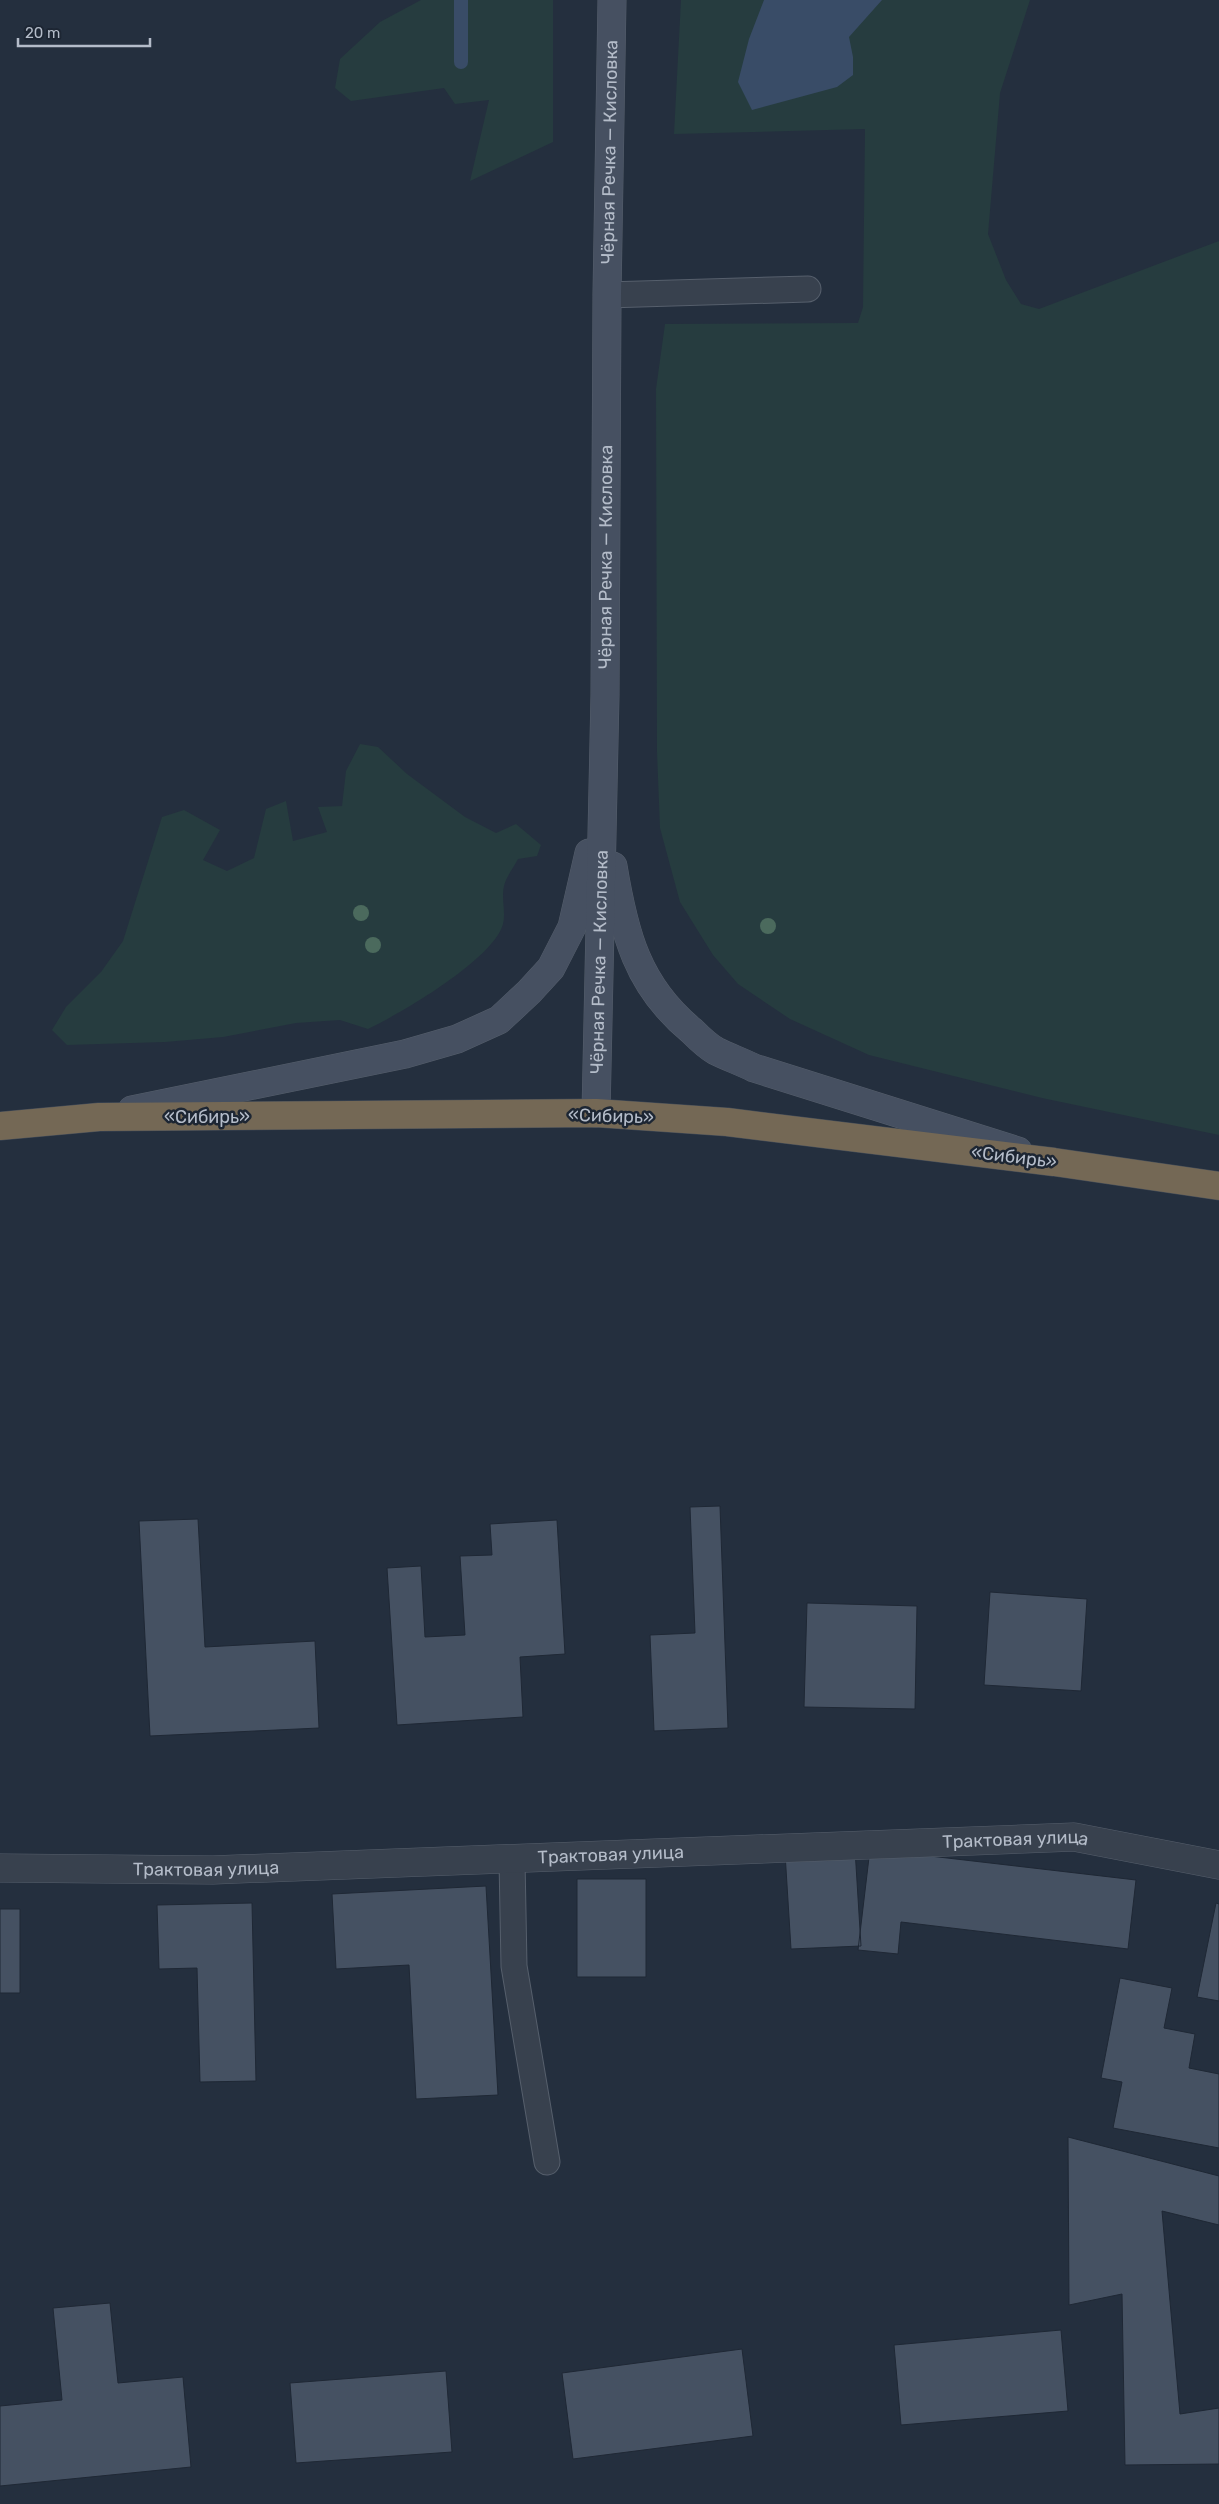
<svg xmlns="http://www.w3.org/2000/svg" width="1219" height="2504" font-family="Rubik,sans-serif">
<rect width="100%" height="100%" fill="#242f3e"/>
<path fill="#263c3f" d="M421 0H553V142L470 181 489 100 455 104 444 88 351 101 335 88 340 59 380 22Z
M681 0H1030L1000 93 988 234 1006 280 1021 304 1039 309 1219 241V1135L1042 1098 869 1055 790 1019 738 984 713 955 680 902 660 828 657 752 656 389 665 324 858 323 863 307 865 129 674 134Z
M360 744 378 747 407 774 465 817 496 833 516 824 541 845 537 856 518 859C514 867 506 877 504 886 501 898 506 912 503 924 494 959 400 1014 368 1029L340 1020 296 1023 223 1037 165 1042 67 1045 52 1030 66 1007 101 972 123 941 162 817 184 810 220 830 203 860 227 871 254 858 266 809 286 801 293 841 327 832 318 807 342 806 346 771Z"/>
<path fill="#394c67" d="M764 0H882L849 37 853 57V75L837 87 752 110 738 82 749 39Z"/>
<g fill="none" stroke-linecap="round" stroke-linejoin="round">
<path stroke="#394c67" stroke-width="14" d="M461 62V0"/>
</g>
<path fill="#455162" stroke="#1f2835" d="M720 1506 728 1728 654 1731 650 1635 695 1633 690 1507Z
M198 1519 205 1647 315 1641 319 1728 150 1736 139 1521Z
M557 1520 565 1654 520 1657 523 1717 397 1725 387 1568 421 1566 425 1637 465 1635 460 1556 492 1555 490 1524Z
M990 1592 1087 1599 1081 1691 984 1685Z
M807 1603 917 1606 915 1709 804 1707Z
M855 1849 861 1946 791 1949 785 1853Z
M870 1849 1136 1880 1128 1949 901 1922 898 1954 858 1950Z
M577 1879H646V1977H577Z
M486 1886 498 2095 416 2099 409 1965 336 1969 332 1894Z
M252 1903 256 2081 200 2082 197 1968 159 1969 157 1905Z
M1216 1903 1219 1904V2001L1197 1997Z
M0 1909H20V1993H0Z
M1120 1978 1172 1988 1164 2028 1195 2034 1189 2068 1219 2074V2148L1113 2128 1122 2082 1101 2078Z
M1068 2137 1219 2176V2225L1162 2211 1180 2414 1219 2408V2464L1125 2465 1122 2294 1069 2305Z
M110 2303 118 2383 183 2377 191 2467 0 2486V2406L62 2400 53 2308Z
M1061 2330 1068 2411 901 2425 894 2345Z
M742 2349 753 2436 573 2459 562 2373Z
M446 2371 452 2452 296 2463 290 2383Z"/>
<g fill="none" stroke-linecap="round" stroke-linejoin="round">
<g stroke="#565f6c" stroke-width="27">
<path id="lane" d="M607 295 808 289
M512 1860 514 1966 547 2162"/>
</g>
<g stroke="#565f6c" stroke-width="29">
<g id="street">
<path id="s1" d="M0 1868 213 1870 1074 1837 1219 1865"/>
</g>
</g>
<g stroke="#565f6c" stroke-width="29">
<g id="secondary">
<path d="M613 866C624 933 637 986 692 1031 699 1038 707 1046 716 1051 728 1057 742 1062 754 1068L1018 1151"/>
<path d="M132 1110 405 1054 457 1039 499 1020 529 992 551 968 572 927 589 853"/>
<path id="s2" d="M596 1113 605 695 607 295 612 0"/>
</g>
</g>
<g stroke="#434c59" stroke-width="29">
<path id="highway" d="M0 1126 99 1117 596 1113 727 1122 1054 1162 1219 1186"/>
</g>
<use href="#lane" stroke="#38414e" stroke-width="25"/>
<use href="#street" stroke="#38414e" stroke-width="28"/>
<use href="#secondary" stroke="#465061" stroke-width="28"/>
<use href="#highway" stroke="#746855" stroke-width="28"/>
</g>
<g fill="#4b6a5d">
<circle cx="361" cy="913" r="8"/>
<circle cx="768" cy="926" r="8"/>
<circle cx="373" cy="945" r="8"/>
</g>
<g text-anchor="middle" stroke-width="5" stroke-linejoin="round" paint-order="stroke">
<g font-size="18" fill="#b4bcc9" stroke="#1d2633">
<text dy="6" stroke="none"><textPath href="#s2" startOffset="961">Чёрная Речка — Кисловка</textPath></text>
<text dy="6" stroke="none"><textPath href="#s2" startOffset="556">Чёрная Речка — Кисловка</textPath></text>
<text dy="6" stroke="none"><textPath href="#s2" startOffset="151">Чёрная Речка — Кисловка</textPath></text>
<text transform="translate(611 1116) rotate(2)" y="6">«Сибирь»</text>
<text x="207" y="1123">«Сибирь»</text>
<text transform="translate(1014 1157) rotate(7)" y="6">«Сибирь»</text>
<text dy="6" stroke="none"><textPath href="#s1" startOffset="1016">Трактовая улица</textPath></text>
<text dy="6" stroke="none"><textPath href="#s1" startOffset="611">Трактовая улица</textPath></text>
<text dy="6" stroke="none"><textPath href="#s1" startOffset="206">Трактовая улица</textPath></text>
</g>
</g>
<path d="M18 38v8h132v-8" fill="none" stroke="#b4bcc9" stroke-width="2.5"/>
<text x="25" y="38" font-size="15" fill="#b4bcc9" stroke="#1d2633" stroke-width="4" paint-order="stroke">20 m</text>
</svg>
